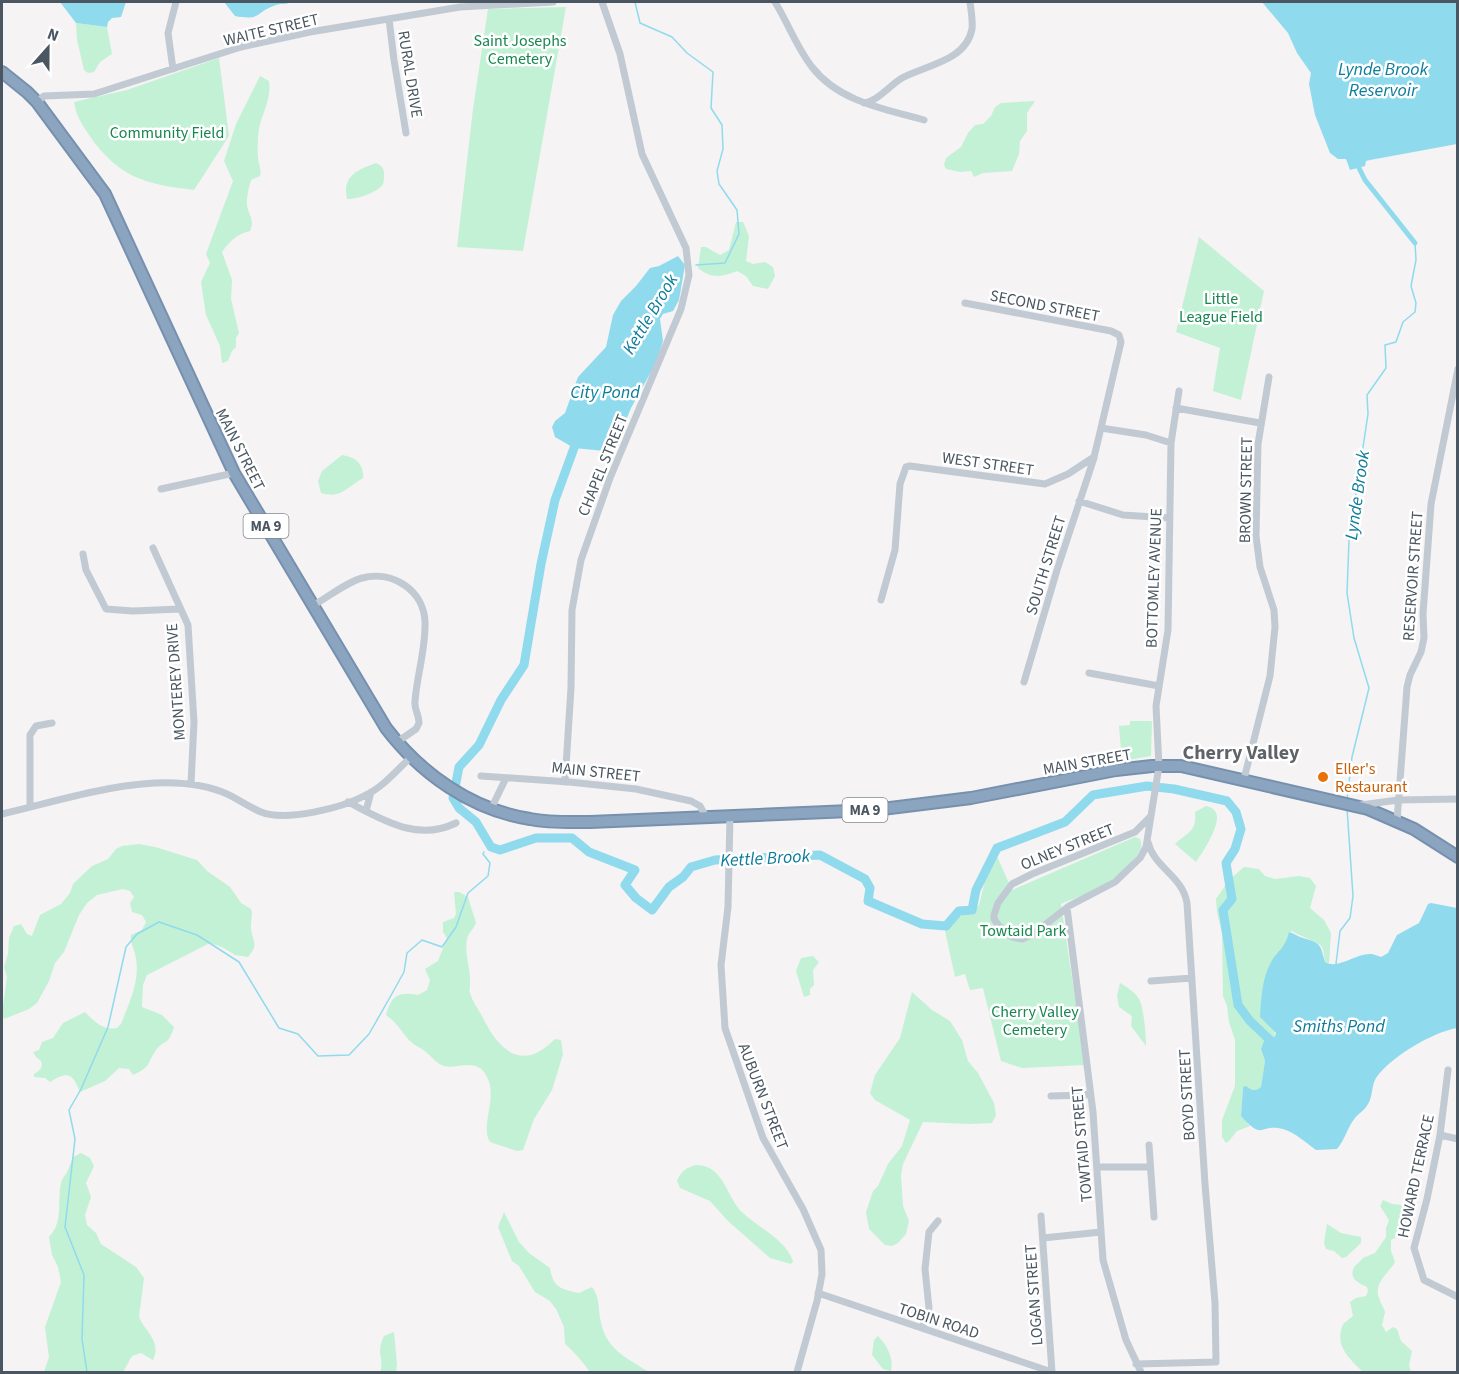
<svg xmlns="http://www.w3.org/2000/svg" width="1459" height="1374" font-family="'Source Sans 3',sans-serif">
<rect width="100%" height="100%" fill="#f5f3f3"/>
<path fill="#c3f1d5" d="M566 7 523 251 457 247 473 109 488 9Z
M76 23 107 27 112 54 100 62 94 72 88 73 84 70 77 40Z
M219 58 229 136 194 190C145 184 119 178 89 135 82 124 76 116 74 102L127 90Z
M260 76 269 81C272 103 259 116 258 137 258 143 257 151 258 157 258 164 262 169 260 176L251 180C249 188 246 197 247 206 249 216 255 220 250 231 237 234 230 241 222 252L232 280 231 299 239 333 236 338V347L232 351 228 361 222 363 220 346 206 315 201 282 210 263 206 254 233 181 224 161 236 124Z
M1035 101 1027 113V131L1020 141 1019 154 1012 171 983 173 974 177 971 171 960 172 946 169 944 165 946 158 961 147 968 133 975 125 983 124 991 116 995 107 1001 103Z
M376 163C382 166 384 168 384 174 384 177 384 182 383 184 379 192 355 200 347 199 342 176 357 170 376 163Z
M736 222H743L749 236 746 261 753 264 765 262 773 267 775 276 768 289 753 286 746 276 737 271C722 277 711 279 698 268L701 247H706L720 255 729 250Z
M1199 237 1264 291 1241 400 1213 391 1220 348 1176 332Z
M342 455C356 457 364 464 363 478 346 488 341 499 321 493L318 481 322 471Z
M1130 721H1152L1151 756 1122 761 1119 726 1130 725Z
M1206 806C1209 807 1212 807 1214 810 1225 820 1202 853 1196 862L1175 844C1188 832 1197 832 1195 812Z
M1135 837 1140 839C1142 844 1142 847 1139 852 1133 864 1104 888 1092 893 1082 897 1071 899 1061 904L1085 1065 1022 1068 1001 1061 983 988 970 990 965 974 955 977 945 931 959 917 979 905 988 869 996 854 1012 890Z
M139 844 155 847 197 860 207 871 230 887 241 903 251 909C253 915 251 919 251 924 250 939 261 943 248 957L235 955 222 947 210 943 147 975 143 985 142 1007 162 1015 174 1027C168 1047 164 1039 156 1050 146 1065 152 1066 133 1075L129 1069 119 1068 105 1081 80 1092C73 1074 68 1070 50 1082L45 1078 34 1077V1074C40 1070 43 1069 41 1061L36 1057 33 1052 39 1050 42 1042 53 1038 63 1023 85 1012C94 1021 103 1031 117 1028L121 1024C129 1003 140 981 136 959 135 950 130 943 131 935L142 930 146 922 142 915 132 912 130 903 134 897 130 891 123 889 97 895 87 903 79 915 64 952 55 963 49 981 37 1003 29 1009 4 1019 2 1013 7 977 4 967 8 954 9 938 14 926 21 924 27 934 32 936 40 915 61 904 70 893 73 884 92 866 108 859 116 849 122 846Z
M1244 867 1259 869 1265 876 1275 879 1299 876 1310 878 1316 886 1310 908 1324 920 1331 933 1329 964 1325 962C1324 957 1324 951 1322 947 1317 940 1300 937 1292 931L1289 933 1284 947 1270 964 1260 1016C1267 1023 1278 1029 1274 1039L1265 1041 1261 1049 1265 1061 1261 1088C1256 1092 1249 1089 1243 1087L1241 1116 1250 1126 1237 1131 1229 1141 1226 1143 1222 1137V1120L1235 1086V1040L1229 1022 1227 1006 1223 996 1222 934 1217 912 1216 899 1229 880Z
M454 892H459L468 897 476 923C474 928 468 934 467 939 464 953 471 969 470 984 470 988 469 990 470 993 472 1001 479 1010 483 1018 500 1052 523 1072 555 1039L561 1040 563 1054 552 1090 534 1119 523 1150 517 1151 490 1142C480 1127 497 1099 488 1079 478 1055 458 1070 444 1066 437 1064 432 1057 426 1052 420 1047 413 1045 408 1039 399 1028 398 1024 386 1015 391 996 398 991 418 995L427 990 430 980 425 969 438 961 447 938 443 932V922L454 918 456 914Z
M813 956 819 962 813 970 814 985 810 989V995L804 997 796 971 801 958Z
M1120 983C1127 987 1135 992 1139 999 1144 1008 1146 1036 1146 1046L1131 1026 1132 1016 1119 1007 1117 996Z
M912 992 932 1010 950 1021 962 1040 968 1061 978 1073 994 1103 996 1115 992 1123 969 1124 923 1122 903 1164 901 1176 903 1206 909 1221 906 1234 898 1243 892 1246 885 1245 869 1229 866 1212 873 1191 878 1186 888 1164 902 1146 910 1120 875 1100 870 1093 875 1075 900 1038Z
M81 1153 90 1158 94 1166 86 1183 91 1197 85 1215 87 1225 96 1233 101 1244 136 1267 144 1278 139 1317C145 1332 162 1341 153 1360L141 1353 132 1356 123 1372H44L49 1357 45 1327 61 1282 58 1267 52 1255 49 1237C64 1222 57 1201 61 1183 62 1178 66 1175 68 1170 70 1166 71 1161 73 1157Z
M697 1165C725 1166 726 1198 743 1213 759 1228 785 1239 793 1261L791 1264 770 1258 728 1221 710 1201 680 1188 677 1181C681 1171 687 1167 697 1165Z
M1383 1200 1392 1204 1401 1205 1408 1218 1404 1233 1391 1240V1251L1395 1262C1389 1273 1373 1283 1379 1298 1380 1303 1384 1307 1385 1312L1382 1325 1386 1332 1393 1327 1397 1329 1401 1341 1412 1351 1409 1365 1411 1372H1363C1349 1358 1334 1346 1343 1324L1353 1316 1350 1302 1356 1298 1366 1296 1368 1291 1367 1287C1357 1282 1349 1279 1354 1267L1363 1258 1375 1253 1386 1237V1228L1389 1220 1380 1206Z
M504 1212 519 1242 529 1253 550 1268C553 1288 561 1289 579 1293L592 1287C600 1298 598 1306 600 1318 605 1349 625 1357 649 1372H590C586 1366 572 1349 565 1344L564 1327 556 1309 550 1301 535 1292 519 1266 512 1261 498 1227Z
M1327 1224 1341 1233 1361 1237V1243L1346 1257 1342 1258 1334 1251 1326 1249 1324 1243Z
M394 1332 397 1364 396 1372H380C385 1357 375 1355 384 1336Z
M878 1336C887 1345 894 1358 891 1371L883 1369 872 1355 874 1340Z"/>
<path fill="#90daee" d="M60 2H126L121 17 112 18 108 22 107 27 76 23Z
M224 2H291C285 5 282 3 276 5 255 12 262 21 235 16Z
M1262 2H1457V144L1370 160 1366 161 1365 166 1350 170 1346 159H1338L1330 153 1315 115 1309 84 1311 73 1297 53 1288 33Z
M678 256 685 265 679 300 673 311 663 314 660 319 663 341 656 363 631 408 615 447 605 451 574 448 555 437 552 427 555 421 565 413 578 377 606 347 613 315 621 301 636 286 650 268 659 266Z
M1431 903 1457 908V1028C1433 1032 1390 1057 1376 1078 1371 1086 1373 1097 1368 1104 1365 1110 1359 1113 1355 1118 1347 1128 1345 1140 1337 1149L1316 1150C1306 1143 1296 1133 1283 1129 1259 1123 1264 1142 1241 1116L1243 1087 1246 1086C1250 1090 1256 1092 1261 1087L1265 1061 1261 1049 1264 1041 1274 1039 1276 1033 1260 1017C1261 1000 1262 979 1270 964 1277 950 1284 951 1289 932 1294 933 1298 937 1303 938 1321 943 1320 944 1325 962 1338 970 1356 953 1371 954 1374 954 1377 956 1381 957L1388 953 1397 935 1419 923 1428 904Z"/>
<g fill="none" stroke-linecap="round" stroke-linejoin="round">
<path stroke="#90daee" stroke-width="1.5" d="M635 2 640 23 672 37 687 53 713 72 711 108 722 125 723 149 717 171 719 184 737 210 739 234 725 263 696 265
M1347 800 1352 757 1369 688 1354 638 1347 593 1349 540 1368 414 1367 395 1386 368 1385 345 1396 342 1403 322 1415 312 1416 303 1411 286 1416 260 1415 243
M488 849 491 847
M1336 964 1340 931 1350 918 1353 896 1347 808
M87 1372 82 1339 84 1275 65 1227 75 1139 69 1110 81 1089 108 1027 126 947 137 934 159 922 197 935 239 962 279 1028 298 1034 318 1056 349 1055 369 1034 389 999 404 972 407 953 422 940 442 947 456 927 468 893 488 876 490 863 483 854 484 852"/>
<path stroke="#90daee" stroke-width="5" d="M1359 168 1365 180 1415 243"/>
<path stroke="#90daee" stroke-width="9" d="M574 448 555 500 541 564 524 665 501 700 479 745 459 767 453 798 459 808 476 822 491 847 500 850 536 838H572L589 852 635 870 625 885 636 898 652 910 669 887 683 877 691 867 715 860 820 855 865 879 870 888 868 901 922 924 946 926 959 911 972 910 976 890 997 848 1065 822 1093 795 1147 786 1174 789 1227 801 1236 812 1241 829 1235 849 1226 863 1232 899 1223 910 1238 1005 1250 1021 1270 1040 1280 1045"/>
<g stroke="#7690ad" stroke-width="14">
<path id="highway" d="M2 72 27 92 37 102 105 194 234 473 386 728C421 774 472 810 530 819 550 823 570 822 590 822L874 810 971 798 1116 770 1152 766H1181L1368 809 1414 829 1458 857"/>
</g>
<path stroke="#c1cad2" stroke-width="7" d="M775 2C788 23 797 48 812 67 839 102 885 109 924 120
M389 19 394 60 406 133
M173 69 168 33 176 2
M37 102 44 96 94 94 241 47 310 32 460 7 553 2
M864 103C878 101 890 85 902 78 926 65 966 61 972 29 973 21 971 10 970 2
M965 303 1111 331 1119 335 1121 342 1101 428
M1176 408 1260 423
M161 489 234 473
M1079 501 1123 515 1169 518
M153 548 188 625 194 722 191 784
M83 554 86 570 106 609 133 611 180 609
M881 600 895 550 900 484 906 467 910 466 1045 484 1068 474 1094 457 1101 428 1146 435 1171 443
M314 605C328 597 347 582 362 578 392 570 424 590 425 622 426 648 417 675 415 701 414 709 419 715 419 723L416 729 397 742
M1089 673 1159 686
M1024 682 1057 570 1094 458
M481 776 569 782 636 789 691 801 700 806 706 817
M1244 779 1270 676 1275 627 1274 610 1260 567 1256 536 1258 444 1269 377
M565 782 571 688 572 610 581 560 610 478 681 309 689 275 686 248 642 154 620 54 602 2
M348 802C383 820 417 842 456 823
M1361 805 1398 800 1458 799
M30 807V735L36 726 52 723
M491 809 506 778
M366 811 371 792
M2 814C59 801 117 781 176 783 195 784 215 787 233 797 242 802 251 808 261 812 286 822 342 808 366 795 383 787 397 770 411 757
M730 816 728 907 721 965 725 1028 763 1138 803 1209 821 1250 822 1274 817 1301 797 1372
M1150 817 1135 832 1032 874 1012 884 998 903 994 915V919L999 926 1012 937 1022 939 1032 935 1069 906 1115 882 1140 858 1146 847 1159 766 1156 706 1168 630 1171 443 1179 391
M1397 821 1407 687 1410 675 1421 652 1424 638 1423 614 1431 504 1458 369
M1067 908 1093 1112 1103 1260 1126 1340 1141 1372
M1151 981 1192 978
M1448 1070 1440 1135 1427 1199 1414 1248 1424 1280 1458 1297
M1051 1096 1086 1095 1090 1092
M1440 1135 1458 1139
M1149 1145 1154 1217
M1097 1167H1149
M1041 1216 1052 1372
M1043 1238 1101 1232
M818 1293 1052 1372
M922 1328 929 1308 925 1269 929 1232 938 1221
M1136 1364 1216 1362 1215 1303 1205 1184 1187 903C1182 875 1154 868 1148 842"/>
<use href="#highway" stroke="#8ba5c1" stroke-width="10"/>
</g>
<circle fill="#e8710a" stroke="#fff" stroke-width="2" cx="1323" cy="777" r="6"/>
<g text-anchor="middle" stroke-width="5" stroke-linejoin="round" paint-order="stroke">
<g fill="#fff" stroke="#808990" stroke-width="1.5">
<rect x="243.5" y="514" width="45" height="24" rx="4.5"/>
<rect x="842.5" y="798" width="45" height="24" rx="4.5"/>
</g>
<g font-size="15" font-weight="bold" fill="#4a5661">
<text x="266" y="531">MA 9</text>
<text x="865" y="815">MA 9</text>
</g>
<g font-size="16" fill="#4a5661" stroke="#fff">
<text transform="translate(271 29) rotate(-13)" y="6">WAITE STREET</text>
<text transform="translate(411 74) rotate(81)" y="6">RURAL DRIVE</text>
<text transform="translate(1045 305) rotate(11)" y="6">SECOND STREET</text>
<text transform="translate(241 449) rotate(63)" y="6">MAIN STREET</text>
<text transform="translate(988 463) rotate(8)" y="6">WEST STREET</text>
<text transform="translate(602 465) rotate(-68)" y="6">CHAPEL STREET</text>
<text transform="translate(1245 490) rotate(-89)" y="6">BROWN STREET</text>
<text transform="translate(1045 565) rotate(-73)" y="6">SOUTH STREET</text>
<text transform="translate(1412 576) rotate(-86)" y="6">RESERVOIR STREET</text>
<text transform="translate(1153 578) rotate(-88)" y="6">BOTTOMLEY AVENUE</text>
<text transform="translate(175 682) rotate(-94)" y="6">MONTEREY DRIVE</text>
<text transform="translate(1087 761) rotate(-10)" y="6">MAIN STREET</text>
<text transform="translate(596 771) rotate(6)" y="6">MAIN STREET</text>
<text transform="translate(1067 846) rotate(-22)" y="6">OLNEY STREET</text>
<text transform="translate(1186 1095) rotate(-93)" y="6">BOYD STREET</text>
<text transform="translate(764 1096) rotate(69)" y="6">AUBURN STREET</text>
<text transform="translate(1081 1144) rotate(-95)" y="6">TOWTAID STREET</text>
<text transform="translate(1415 1176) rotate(-78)" y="6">HOWARD TERRACE</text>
<text transform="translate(1033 1295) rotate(-94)" y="6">LOGAN STREET</text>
<text transform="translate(939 1320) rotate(18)" y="6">TOBIN ROAD</text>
</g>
<g font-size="16" fill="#17864f" stroke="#fff">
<text x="520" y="46">Saint Josephs<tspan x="520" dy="18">Cemetery</tspan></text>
<text x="167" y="138">Community Field</text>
<text x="1221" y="304">Little<tspan x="1221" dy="18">League Field</tspan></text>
<text x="1023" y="936">Towtaid Park</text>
<text x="1035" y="1017">Cherry Valley<tspan x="1035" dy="18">Cemetery</tspan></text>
</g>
<g font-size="16" fill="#c56008" stroke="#fff" text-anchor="start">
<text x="1335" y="774">Eller's<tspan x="1335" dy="18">Restaurant</tspan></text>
</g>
<g font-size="18" font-style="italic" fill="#0c7c9b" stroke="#fff">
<text x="1383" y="75">Lynde Brook<tspan x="1383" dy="21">Reservoir</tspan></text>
<text transform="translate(650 314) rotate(-59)" y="6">Kettle Brook</text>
<text x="605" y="398">City Pond</text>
<text transform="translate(1357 495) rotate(-82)" y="6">Lynde Brook</text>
<text transform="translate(765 858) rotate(-3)" y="6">Kettle Brook</text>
<text x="1339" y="1032">Smiths Pond</text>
</g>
<g font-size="20" font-weight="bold" fill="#5f6368" stroke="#fff">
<text x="1241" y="759">Cherry Valley</text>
</g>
</g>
<rect width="1459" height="1374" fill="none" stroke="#4a5661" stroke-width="6"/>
<g transform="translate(48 48) rotate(21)" stroke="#ffffff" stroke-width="4.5" paint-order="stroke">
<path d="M0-4.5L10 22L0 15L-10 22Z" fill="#4a5661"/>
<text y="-9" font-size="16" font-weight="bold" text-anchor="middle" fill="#4a5661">N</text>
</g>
</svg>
